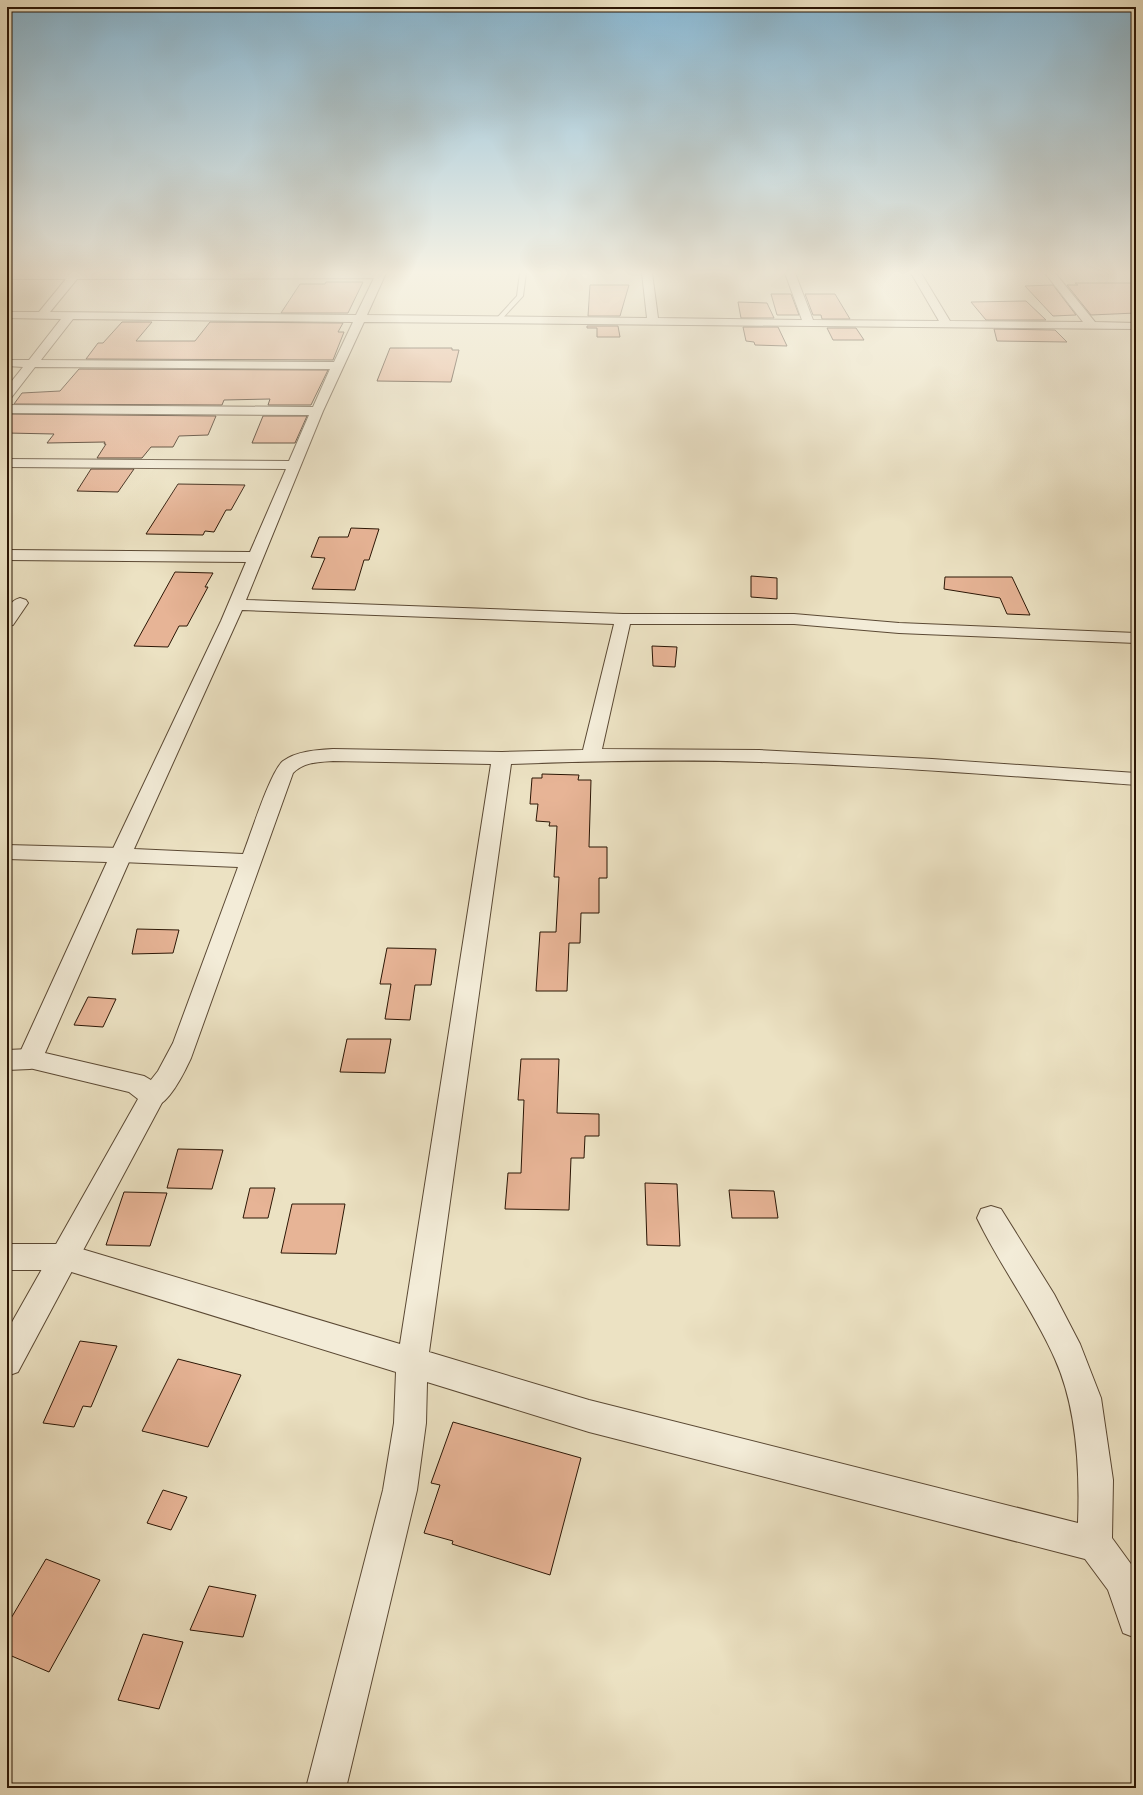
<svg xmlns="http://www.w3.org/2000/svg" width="1143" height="1795" font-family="'EB Garamond',serif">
<rect width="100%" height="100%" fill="#ece2c3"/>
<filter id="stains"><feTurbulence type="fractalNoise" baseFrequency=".005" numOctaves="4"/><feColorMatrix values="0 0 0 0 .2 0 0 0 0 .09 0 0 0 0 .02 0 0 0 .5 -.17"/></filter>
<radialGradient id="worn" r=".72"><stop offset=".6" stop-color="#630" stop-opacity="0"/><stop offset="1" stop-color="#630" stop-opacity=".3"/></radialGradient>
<path fill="#e7b496" stroke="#2b1605" d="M326 282H363L348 313H281L300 284H325Z
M1075 283H1136V313L1091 315 1067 285H1078Z
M590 285H629L620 316H588Z
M1053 285 1076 315 1053 316 1025 286Z
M771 294H791L799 315H777Z
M805 294H835L850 319H822L821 315H813Z
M1026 301 1046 320H986L971 302Z
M738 302 767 303 774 318H741Z
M122 322H152L136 341H195L210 322 343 323 338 332H344L333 360 86 359 98 343H103Z
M587 326H618L620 337H597V328H587Z
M743 327H778L787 346 755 345 754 342 746 341Z
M827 328H856L864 340H833Z
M994 329 1055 330 1067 342 997 341Z
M390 348H452V350H459L451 382 377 381Z
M79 369 328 370 311 405H268L270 399 224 400 222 405 14 404 22 393 60 391Z
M7 414 216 416 208 435 179 436 173 447H151L142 458H97L106 444H104L105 442 47 443 54 434 7 433Z
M263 416H307L295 443H252Z
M91 469H134L118 492 77 491Z
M178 484 245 485 231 510H226L214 532 205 531 203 535 146 534Z
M351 528 379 529 369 560H364L355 590 312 589 325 558 311 557 319 537H348Z
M175 572 213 573 205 587H208L187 626H179L168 647 134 646Z
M751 576 777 578V599L751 597Z
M945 577H1012L1030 615 1007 614 1000 598 944 589Z
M652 646 677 647 675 667 653 666Z
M542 774 579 775 578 780H591L589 847H607V878H599V913H581L580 943H569L567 991H536L540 932H556L559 877H554L557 826H549L550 822 536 821 538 804H530L532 778H542Z
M137 929 179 930 173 953 132 954Z
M387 948 436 949 431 985H415L410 1020 385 1019 391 984H380Z
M88 997 116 999 103 1027 74 1025Z
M347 1039H391L385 1073 340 1072Z
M521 1059H559L557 1113 599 1114V1136H585L584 1158H571L569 1210 505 1209 508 1173H521L524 1100H518Z
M178 1149 223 1150 212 1189 167 1188Z
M645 1183 677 1184 680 1246 647 1245Z
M250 1188H275L268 1218H243Z
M729 1190 774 1191 778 1218H732Z
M124 1192 167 1193 150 1246 106 1245Z
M292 1204H345L336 1254 281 1253Z
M80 1341 117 1346 91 1407 83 1406 74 1427 43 1423Z
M178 1359 241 1375 208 1447 142 1431Z
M453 1422 581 1458 550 1575 452 1544 453 1541 424 1533 440 1485 431 1483Z
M163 1490 187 1497 171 1530 147 1523Z
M46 1559 100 1580 49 1672 7 1654V1625Z
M209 1586 256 1595 243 1637 190 1630Z
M143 1634 183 1642 159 1709 118 1700Z"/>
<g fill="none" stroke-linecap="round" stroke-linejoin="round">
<g stroke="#5b4934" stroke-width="2">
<path id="service" d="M520 273H526L523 296 500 321H496V319L517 296Z"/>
</g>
<g stroke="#5b4934" stroke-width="2">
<path id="minor" d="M7 273H386L367 315 647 318 642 273H652L658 318 802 320 785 273H795L813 320 939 321 911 273H921L950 321 1083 322 1045 273H1055L1095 322 1136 323V329L364 322 323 411 246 600 623 614H794L899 623 1136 633V643L899 633 794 624H630L602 749 759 750 932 759 1136 773V785C1011 776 885 766 759 762 676 759 594 761 511 764L429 1352 589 1400 1078 1523C1080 1469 1077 1408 1055 1359 1033 1309 1000 1266 977 1218L981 1209 991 1206 1001 1209 1054 1294 1080 1344 1101 1398 1113 1480 1112 1538 1136 1571V1638L1123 1633 1108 1590 1085 1559 589 1432 427 1382 426 1423 417 1490 346 1788H306L383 1490 394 1423 396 1372 65 1270H7V1244H65L400 1344 491 764 333 761C318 762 304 762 293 773L191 1058C185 1071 168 1107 152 1107 149 1107 145 1105 143 1104L139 1097 143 1090 158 1071 173 1043 238 867 121 862 114 860 110 855 221 621 246 562 7 560V550L250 552 286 469 7 467V459L289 461 309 415 7 413V405L313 407 330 369 35 367 11 398 7 399V387L23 367 7 366V360H29L61 319 7 318V312H39L66 279H7ZM374 278 356 315 50 312 77 279ZM73 319 353 322 334 362 41 360ZM242 610 614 624 583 750 502 752 333 749C316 750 297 751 283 761 270 772 251 834 243 854L134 849Z
M20 598 26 600 28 603 13 625 7 626C7 614 6 602 20 598Z
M30 1049 39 1052 43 1059 39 1066 30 1069 7 1070V1050Z"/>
</g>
<g stroke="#5b4934" stroke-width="2">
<path id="tertiary" d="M7 845 121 848 128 850 132 855 45 1053 144 1076C154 1081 160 1087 165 1097L18 1372 7 1376V1331L138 1099 129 1092 21 1066 17 1059 107 862 7 859Z"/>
</g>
<use href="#service" fill="#f3ecd8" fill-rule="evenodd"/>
<use href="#minor" fill="#f3ecd8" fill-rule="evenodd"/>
<use href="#tertiary" fill="#f3ecd8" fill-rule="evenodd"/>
</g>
<linearGradient id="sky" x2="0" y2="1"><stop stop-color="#88b8d4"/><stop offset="0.52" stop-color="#f6f2e4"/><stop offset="1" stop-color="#f6f2e4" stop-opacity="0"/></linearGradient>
<rect width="1143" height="524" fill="url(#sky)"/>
<rect width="1143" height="1795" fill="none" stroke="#ece2c3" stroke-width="24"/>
<rect x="8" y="8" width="1127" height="1779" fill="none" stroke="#2b1605" stroke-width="2"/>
<rect x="12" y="12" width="1119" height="1771" fill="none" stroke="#2b1605"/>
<rect width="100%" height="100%" filter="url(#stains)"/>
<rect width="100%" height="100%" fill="url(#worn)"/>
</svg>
